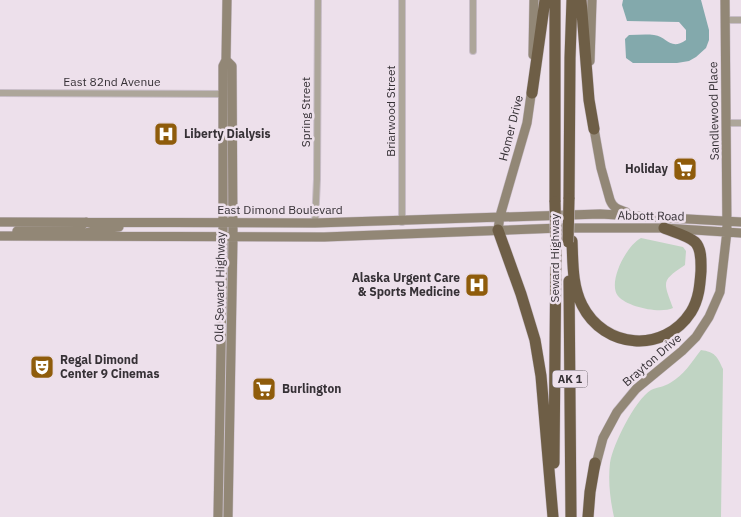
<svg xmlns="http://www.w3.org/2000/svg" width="741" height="517" font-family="'IBM Plex Sans',sans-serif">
<rect width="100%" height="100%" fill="#ede0eb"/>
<path fill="#c0d4c3" d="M641 238 683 247 686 251 685 265C661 281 663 281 673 308 660 314 627 307 618 296 607 282 627 245 641 238Z
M701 350C715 352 717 356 723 369L721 517H614C610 499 608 481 610 463 613 444 635 400 651 390 657 387 664 387 670 383 684 375 691 363 701 350Z"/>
<path fill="#83a9ac" d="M623 0H701L709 30V40L706 48 696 57 689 61 677 63H633L626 58 625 39 629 35C637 35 646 34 654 35 668 37 670 51 686 40V30L679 22 627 21 622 5Z"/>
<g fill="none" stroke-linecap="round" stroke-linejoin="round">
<g stroke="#c8bdc7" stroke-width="8">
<path id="street" d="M473 0V51
M725 20H741
M0 93 223 94
M727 123H741
M402 222V0
M315 223 317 179 318 0"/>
</g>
<g stroke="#c8bdc7" stroke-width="10">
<path id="secondary" d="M533 55 534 0
M226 60 232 66 233 237 228 517
M590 61 592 0
M593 123 601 168 610 200C613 208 618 209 626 212
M0 222 315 223 600 214 741 222
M498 230 500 216 527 123 532 88
M17 231 32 229H77L86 222
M85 233 100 229 119 227
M0 236 324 237 560 228H664L741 233
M595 468 603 438 617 412 636 389 682 351 696 337 709 317 720 292 727 231 725 0
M218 517 223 237V66L226 60 227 0"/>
</g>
<g stroke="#c8bdc7" stroke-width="12">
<path id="highway" d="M555 0V202
M581 0 589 100 594 129
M532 93 545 0
M569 199 570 58 572 0
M498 230 521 294 535 340 541 376 553 517
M572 241C573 263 572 285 582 305 604 349 664 354 691 312 699 299 700 285 701 271 701 262 702 249 695 242 687 235 673 232 664 228
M569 281 571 517
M554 463 556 242
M588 517 590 492 595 463"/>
</g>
<use href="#street" stroke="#ada69a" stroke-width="6"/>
<use href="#secondary" stroke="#928776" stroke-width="9"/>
<use href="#highway" stroke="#6e5e46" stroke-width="11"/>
<g stroke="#c8bdc7" stroke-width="12" stroke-linecap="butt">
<path id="highway-bridge" d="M555 202 556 242
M568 242 569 199"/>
</g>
<use href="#highway-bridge" stroke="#6e5e46" stroke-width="11"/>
</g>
<defs>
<g id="hospital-square" transform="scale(1.25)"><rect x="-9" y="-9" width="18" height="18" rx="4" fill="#8f5c0b" stroke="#ede0eb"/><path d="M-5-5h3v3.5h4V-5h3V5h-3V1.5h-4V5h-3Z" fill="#fff"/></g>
<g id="supermarket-square" transform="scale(1.25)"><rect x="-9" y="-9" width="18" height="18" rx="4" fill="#8f5c0b" stroke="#ede0eb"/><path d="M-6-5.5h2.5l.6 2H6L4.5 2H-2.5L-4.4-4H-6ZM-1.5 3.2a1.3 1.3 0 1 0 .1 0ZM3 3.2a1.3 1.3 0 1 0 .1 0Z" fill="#fff"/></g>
<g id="theatre-square" transform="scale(1.25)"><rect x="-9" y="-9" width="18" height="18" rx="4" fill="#8f5c0b" stroke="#ede0eb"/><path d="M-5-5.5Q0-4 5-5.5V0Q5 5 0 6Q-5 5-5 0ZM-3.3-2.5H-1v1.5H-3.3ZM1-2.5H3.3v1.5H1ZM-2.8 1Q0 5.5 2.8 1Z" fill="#fff"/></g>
</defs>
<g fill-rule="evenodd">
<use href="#hospital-square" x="166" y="134"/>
<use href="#supermarket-square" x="685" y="169"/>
<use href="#hospital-square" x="477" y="285"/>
<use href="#theatre-square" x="42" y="367"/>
<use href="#supermarket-square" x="264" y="389"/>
</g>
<g text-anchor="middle" stroke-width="5" stroke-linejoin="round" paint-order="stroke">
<rect fill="#ede0eb" stroke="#6d666c" stroke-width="1" x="552.5" y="370.5" width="35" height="17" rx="4"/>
<g font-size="11" font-weight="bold" fill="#363136">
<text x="570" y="383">AK 1</text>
</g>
<g font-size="12" fill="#363136" stroke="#ede0eb">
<text x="112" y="86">East 82nd Avenue</text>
<text transform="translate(391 111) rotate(-90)" y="4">Briarwood Street</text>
<text transform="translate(714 111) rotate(-91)" y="4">Sandlewood Place</text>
<text transform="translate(306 112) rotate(-90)" y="4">Spring Street</text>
<text transform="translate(511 128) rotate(-76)" y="4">Homer Drive</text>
<text x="280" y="214">East Dimond Boulevard</text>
<text transform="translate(651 216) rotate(1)" y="4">Abbott Road</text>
<text transform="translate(555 258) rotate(-90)" y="4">Seward Highway</text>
<text transform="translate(220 287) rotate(-89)" y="4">Old Seward Highway</text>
<text transform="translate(652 360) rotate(-41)" y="4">Brayton Drive</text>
</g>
<g font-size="12" font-weight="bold" fill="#363136" stroke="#ede0eb" text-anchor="start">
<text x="184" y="138">Liberty Dialysis</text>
<text x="668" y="173" text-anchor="end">Holiday</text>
<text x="460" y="282" text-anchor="end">Alaska Urgent Care<tspan x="460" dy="14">&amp; Sports Medicine</tspan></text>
<text x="60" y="364">Regal Dimond<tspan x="60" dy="14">Center 9 Cinemas</tspan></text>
<text x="282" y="393">Burlington</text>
</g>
</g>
</svg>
